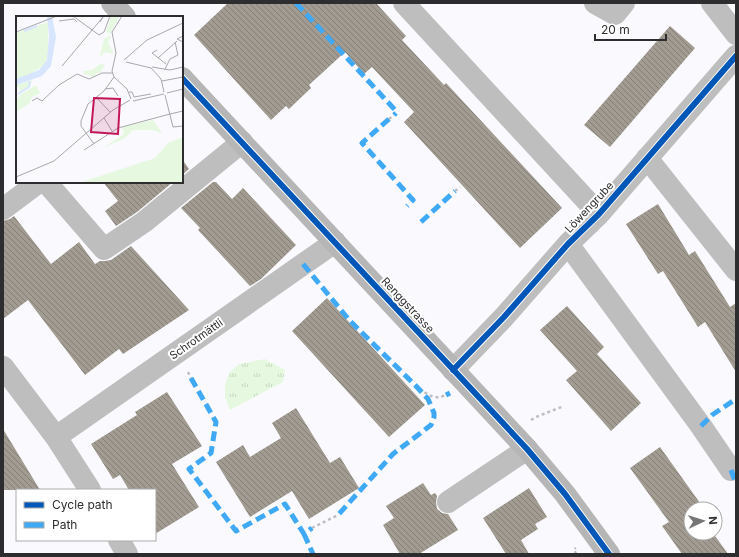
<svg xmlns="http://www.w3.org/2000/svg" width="739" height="557" font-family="Inter,sans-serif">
<defs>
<pattern id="park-tufts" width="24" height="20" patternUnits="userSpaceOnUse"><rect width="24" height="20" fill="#e6f9e0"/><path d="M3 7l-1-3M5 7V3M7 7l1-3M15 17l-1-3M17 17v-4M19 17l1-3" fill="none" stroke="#c6d6c0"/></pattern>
<pattern id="building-back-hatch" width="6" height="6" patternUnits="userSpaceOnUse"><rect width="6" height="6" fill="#a19b91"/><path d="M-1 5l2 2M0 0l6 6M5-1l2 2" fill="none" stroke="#847f77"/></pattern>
</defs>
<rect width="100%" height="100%" fill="#fafafe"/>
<path fill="url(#park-tufts)" d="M265 359 285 370 283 382 230 410 225 397V385L229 373 239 364Z"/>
<path fill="url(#building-back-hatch)" d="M228 3H376L406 36 402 40 444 85 446 83 562 208 520 248 404 122 414 112 372 67 364 74 345 52 309 85 311 88 289 109 286 106 271 120 194 35Z
M670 26 695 48 610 147 584 125Z
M182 159 189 169 182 175Z
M103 182H173L137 212 116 226 105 211 118 201Z
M213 182H216L232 199 243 188 296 245 261 279 250 286 198 230 200 228 181 208Z
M658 204 689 255 695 251 730 307 736 303V372L705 322 698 327 663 271 658 274 626 224Z
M14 216 51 264 79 242 95 264 100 261H105L111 260 131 246 189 310 123 354 119 349 85 375 28 300 3 319V221L10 219Z
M327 298 425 405 389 437 292 331Z
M567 306 604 347 597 354 641 403 611 431 566 380 577 371 540 330Z
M167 392 202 446 172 464 199 507 155 534V490H129L120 475 113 479 91 444 137 415 135 412Z
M296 408 330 463 340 457 359 488 309 519 292 491 250 517 216 462 243 445 250 457 281 438 272 423Z
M3 429 40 490H3Z
M660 447 700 503 694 507 695 509H691V533H713L728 554H682L662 526 669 522 630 468Z
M423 483 431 495 435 493 437 496 436 502 437 509 442 513 448 514 458 530 419 554H400L383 525 394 518 386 506Z
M529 488 547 517 535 524 538 529 521 540 529 554H506L483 518Z"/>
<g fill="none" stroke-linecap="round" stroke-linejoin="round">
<path stroke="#bebebe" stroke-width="2.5" stroke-dasharray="3 3" stroke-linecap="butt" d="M389 119 394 115
M455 191 460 187
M188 372 191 378
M415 385C423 391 434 402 445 395
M531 420 536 417 564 406
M312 528 338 515
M576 554 574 549 576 548"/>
<path stroke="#bebebe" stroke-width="22" d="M404 3 599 214
M595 3 615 14 624 3
M712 3 736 34
M647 158 736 270
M46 182 104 249 144 222 242 142
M3 209 39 182
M568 244 701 426 731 470
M3 367 56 437 90 490
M453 370 504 317 568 244 599 214 736 56
M56 437 335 242
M448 502 527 449
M119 540 127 554"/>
<path stroke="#b7b6b7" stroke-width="22" d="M112 3 125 17
M182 78 527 449 565 494 609 554"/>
<path stroke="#3fa9f5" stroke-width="5" stroke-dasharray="10 5" stroke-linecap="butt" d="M296 3 397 112 394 115
M389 119 362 143 413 200 407 206
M421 222 455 191
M303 264 350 321 415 385 428 399 434 413V417L431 425 393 454 338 515
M191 378 216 422 211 453 189 469 236 531 285 504 304 534 312 528
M446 395 450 393
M701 426 712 415 736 399
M731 470 736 483
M304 534 313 554"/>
<g stroke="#fff" stroke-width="8">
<path id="cycleway" d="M182 78 527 449 565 494 609 554
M453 370 504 317 568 244 599 214 736 56"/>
</g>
<use href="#cycleway" stroke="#0057b8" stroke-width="6"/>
</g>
<g text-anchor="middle" stroke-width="4" stroke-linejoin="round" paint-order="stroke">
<g font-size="11" fill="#2d2d30" stroke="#fff">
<text transform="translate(589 207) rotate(-47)" y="4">Löwengrube</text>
<text transform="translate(408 305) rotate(47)" y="4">Renggstrasse</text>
<text transform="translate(196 339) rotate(-35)" y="4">Schrotmättli</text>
</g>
</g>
<g transform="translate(16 16)">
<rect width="167" height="167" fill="#fafafe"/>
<path d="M95 0 103 1 94 18 90 16ZM32 6V39L29 48 12 60 0 63V17ZM93 20H95L92 27 98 38 88 36 86 40 84 39 88 23ZM16 64 15 69 4 76 3 71 0 72V69ZM20 69 24 77 15 82 14 87 0 96V85L4 79ZM137 104 146 117 136 114H117L109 122 87 132 108 118 106 111ZM167 121V167H63L139 142 152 127Z" fill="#e6f9e0"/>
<path d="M85 47 89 49 84 57H80L78 61 68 58 67 55 76 54Z" fill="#e6f9e0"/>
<path d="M31 0H36L40 21 35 50 26 60 0 69V63L23 54 31 44 33 19Z" fill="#d7e5ff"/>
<path fill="none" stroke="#d7e5ff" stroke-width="2" d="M8 15 21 10M2 78 13 71 14 65"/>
<path fill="none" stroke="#a8a8ac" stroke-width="1" d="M57 0 83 19 88 16 94 0M106 0 96 16 100 37 96 55 98 61 111 73 115 83M43 5 58 3 61 6M0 16 41 0M167 20 161 23 167 26M141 34 136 37 150 48M142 42 161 25M108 44 131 24 167 7M110 46 135 52 145 63 148 76M46 50 87 1 84 6M136 51 154 54 167 51M149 53 154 43 162 39 159 26M146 65 167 61M89 73 97 72 102 80M113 76H116L118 81 135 78M151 77 167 73M149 79 157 111 167 110M80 81 94 96M16 85 21 82 26 85 43 69 61 58 73 63 86 57H96M117 85 148 78M154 98 167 95M88 102 96 115M78 128 65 110V105L72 88 88 75 98 61M68 134 102 112 154 98M0 161 38 145 97 94 114 84"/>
<path fill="#c2185b" fill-opacity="0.15" stroke="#c2185b" stroke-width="2" d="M78 82 104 83 102 118 75 116Z"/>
<rect width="167" height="167" fill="none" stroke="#2d2d30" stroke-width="2"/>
</g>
<rect width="739" height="557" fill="none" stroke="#2d2d30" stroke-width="8"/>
<rect x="16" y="489" width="140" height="52" fill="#ffffff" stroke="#ababac"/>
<rect x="24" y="502" width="20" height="6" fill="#0057b8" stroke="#ababac"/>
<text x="52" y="509" font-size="12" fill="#2d2d30">Cycle path</text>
<rect x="24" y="522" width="20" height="6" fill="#3fa9f5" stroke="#ababac"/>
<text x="52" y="529" font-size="12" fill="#2d2d30">Path</text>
<g transform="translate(703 521) rotate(86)"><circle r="19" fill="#ffffff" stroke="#ababac"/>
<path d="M0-3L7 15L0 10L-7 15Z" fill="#757578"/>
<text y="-6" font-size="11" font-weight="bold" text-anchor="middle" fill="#2d2d30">N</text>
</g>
<path d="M595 34v6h71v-6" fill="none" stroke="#2d2d30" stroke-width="2"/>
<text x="601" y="34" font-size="12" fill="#2d2d30" stroke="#ffffff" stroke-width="3" paint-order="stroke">20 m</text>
</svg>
